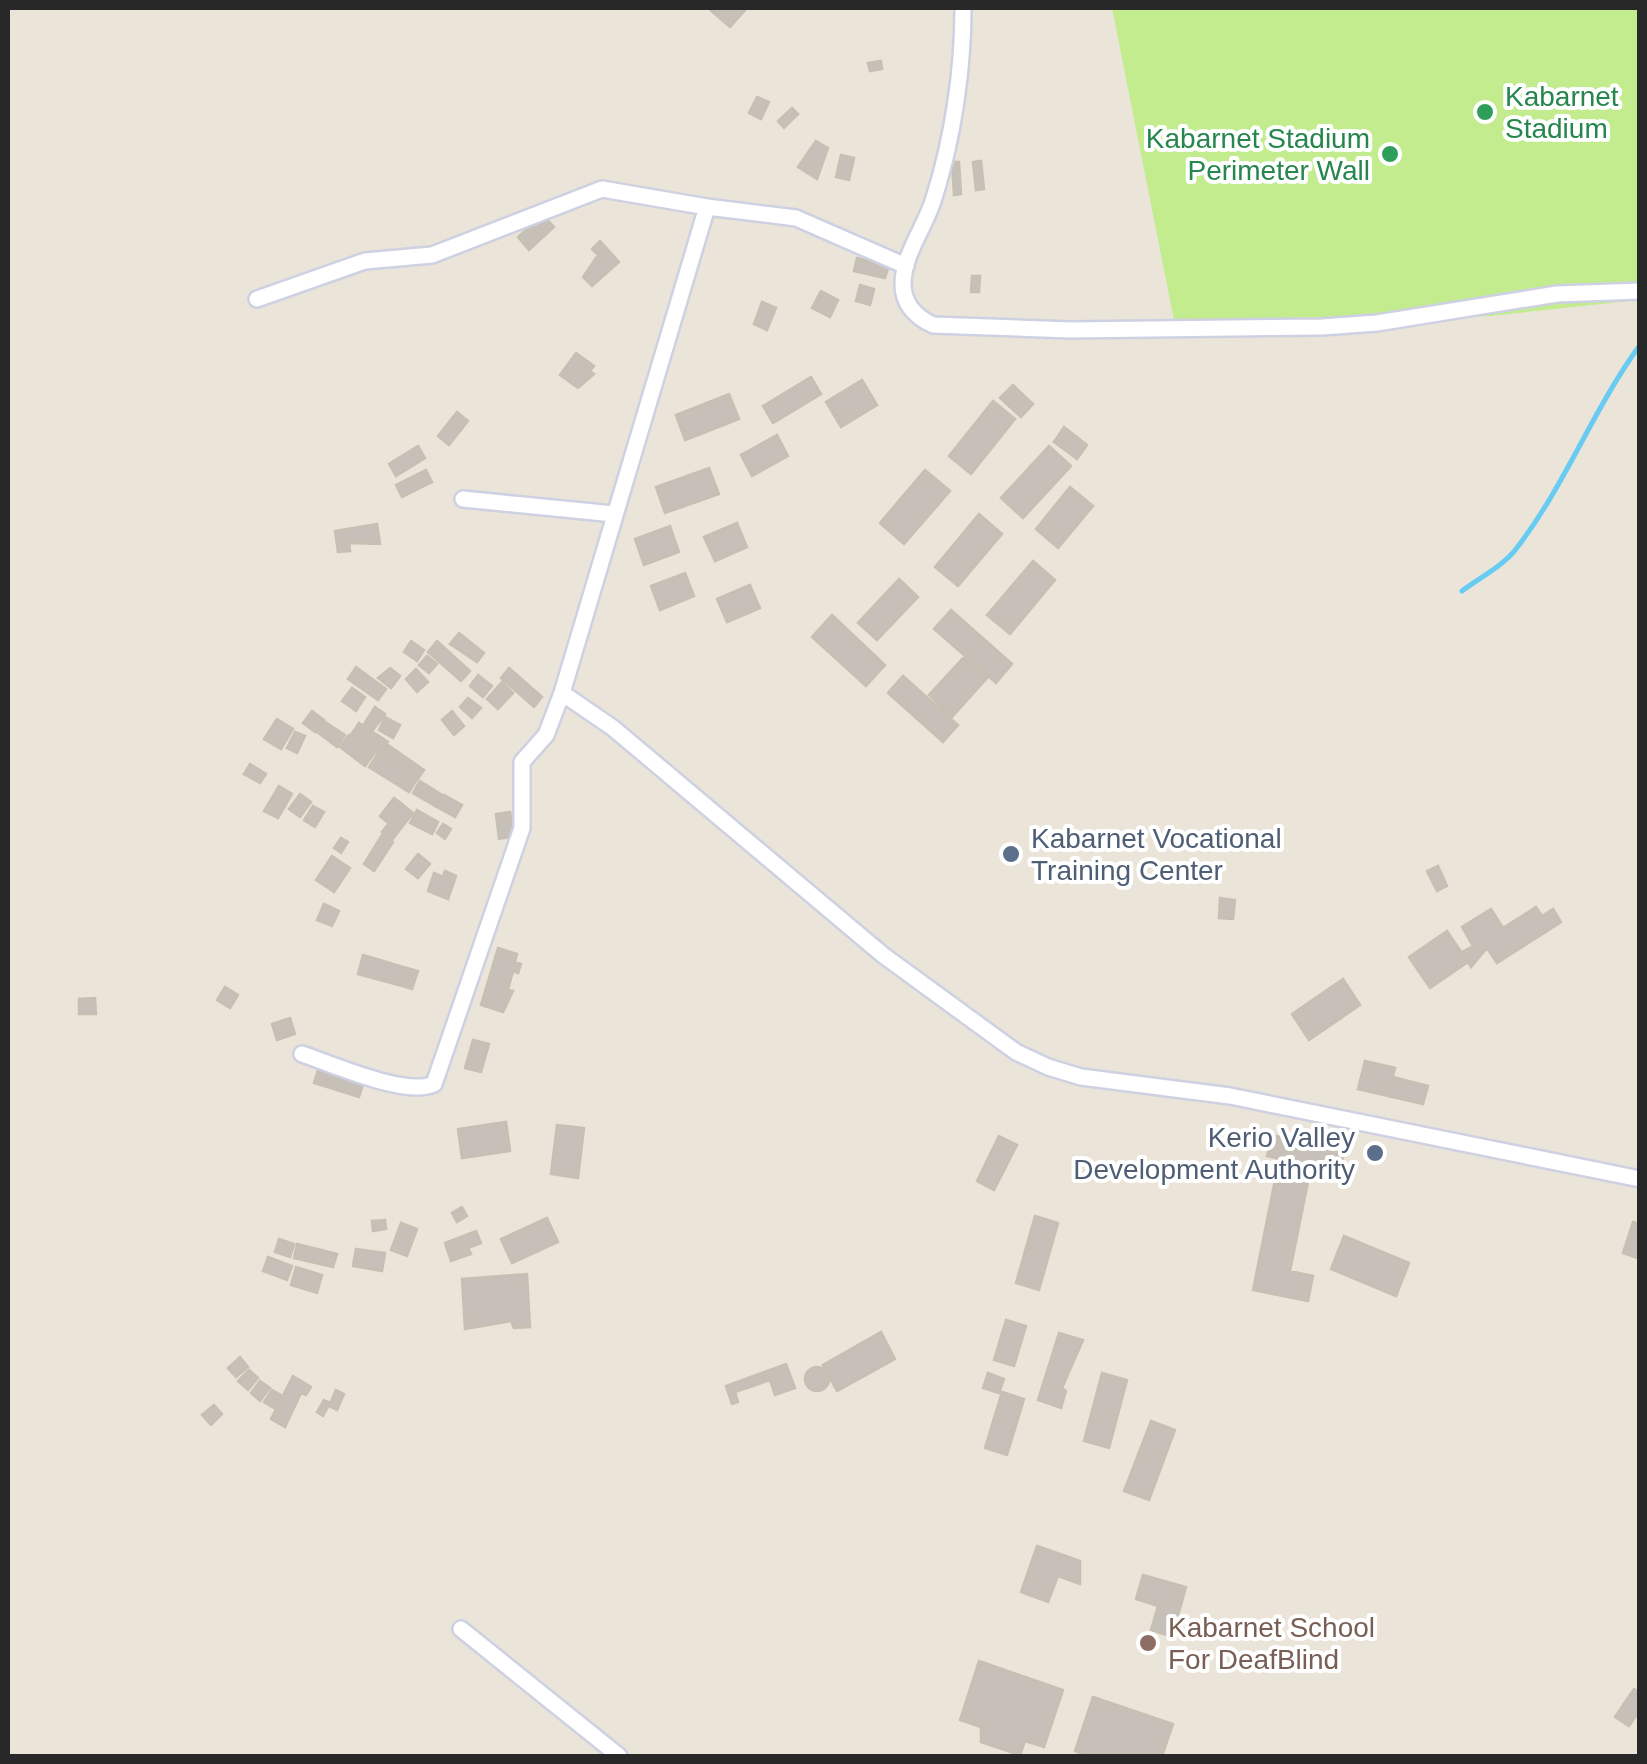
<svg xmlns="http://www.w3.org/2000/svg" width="1647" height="1764" font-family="Arial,sans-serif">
<rect width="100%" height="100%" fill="#ebe4d9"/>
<path fill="#c2ec8e" d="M1112 8H1639V300L1490 316 1176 330Z"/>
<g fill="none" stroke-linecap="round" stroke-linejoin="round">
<path stroke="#67cbf2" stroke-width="5" d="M1462 591C1479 578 1503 566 1516 549 1565 486 1593 409 1640 345"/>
</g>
<path fill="#c6c0b9" stroke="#c6c0b3" stroke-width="2.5" d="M708 8H747L730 27Z
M881 61 882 69 870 71 868 63Z
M757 97 769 102 761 119 749 113Z
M792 108 798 114 784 128 778 121Z
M816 141 828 148 817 179 798 167Z
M841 155 854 158 849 180 836 177Z
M981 161 984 189 976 190 973 162Z
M952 162H959L961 194 954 195Z
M546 219 554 227 529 250 518 237 537 220 541 224Z
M600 241 619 262 592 286 583 277 598 255 592 249Z
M857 258 889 265 885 278 854 271Z
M972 276H980L979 292H971Z
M860 285 874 289 870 305 856 301Z
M821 291 838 300 830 317 812 308Z
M762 302 776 308 767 330 754 324Z
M576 353 594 366 590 371 594 374 578 388 560 375Z
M811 377 821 394 773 423 763 406Z
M862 380 877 405 841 427 826 402Z
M1013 385 1033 404 1021 417 1000 398Z
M729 394 739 419 685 440 676 415Z
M993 401 1015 419 971 474 949 456Z
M457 412 468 421 449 445 438 436Z
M1064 427 1087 445 1077 459 1054 442Z
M777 435 788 456 752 476 741 455Z
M418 446 425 458 396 476 389 464Z
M1049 446 1071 466 1023 518 1001 498Z
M709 468 719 494 665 513 656 487Z
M426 470 432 482 402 497 396 485Z
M925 470 950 491 904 544 880 523Z
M1070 487 1093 506 1058 548 1036 529Z
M979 514 1002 534 958 586 935 567Z
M737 523 747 547 715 561 704 537Z
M377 524 380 544 349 543 350 551 338 552 335 531Z
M670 526 679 552 644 565 635 539Z
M1033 561 1055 580 1010 634 987 615Z
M685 573 694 596 660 610 651 586Z
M899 579 918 597 877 640 858 623Z
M750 585 760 608 727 622 717 599Z
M951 610 1012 664 996 683 934 629Z
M832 615 885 665 866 686 812 637Z
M459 633 484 653 477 662 450 644Z
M411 641 424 650 417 661 404 652Z
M437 641 470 671 461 681 428 652Z
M427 656 437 664 429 673 419 665Z
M964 657 987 678 952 717 929 695Z
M356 667 386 689 378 700 348 679Z
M390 668 400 676 391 688 378 678Z
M509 668 542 697 534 707 501 678Z
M416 669 428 682 417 692 406 679Z
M478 675 492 686 483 697 470 686Z
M903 676 958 725 943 742 888 693Z
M502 682 513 693 498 709 487 699Z
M352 688 365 697 356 711 342 701Z
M468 698 481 708 472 718 460 707Z
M375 707 385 714 373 730 364 724Z
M312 711 324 720 315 732 303 723Z
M452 711 464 726 454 735 442 720Z
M385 717 400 725 393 738 379 730Z
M277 719 293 729 281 749 264 739Z
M324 721 345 735 337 747 317 732Z
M359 723 388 742 380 755 351 735Z
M295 732 305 736 297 753 287 748Z
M349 735 374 754 365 766 340 747Z
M388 745 424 770 417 780 381 756Z
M377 755 417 780 409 792 369 767Z
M250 764 266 774 260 783 244 774Z
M420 781 442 795 435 806 413 793Z
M279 786 292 794 278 818 264 811Z
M300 794 311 802 300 817 289 809Z
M444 795 462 805 455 817 437 807Z
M394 798 402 804 387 822 380 816Z
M403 805 413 813 392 840 382 832Z
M313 806 324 812 315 827 304 820Z
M417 810 438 822 432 834 410 823Z
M510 812 514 836 499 839 496 814Z
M443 824 451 829 445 839 437 833Z
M382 835 393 842 374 871 364 864Z
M341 838 348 842 341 853 334 848Z
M418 854 430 864 418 878 406 869Z
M332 856 350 868 334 892 316 880Z
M1438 866 1447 886 1437 891 1427 871Z
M445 871 456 876 448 899 428 891 434 873 443 877Z
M1220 898 1235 900 1233 919 1219 918Z
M324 904 339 911 332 926 317 920Z
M1536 907 1542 916 1553 909 1561 922 1497 963 1487 948 1471 967 1462 952 1473 946 1462 927 1491 909 1503 928Z
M1447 931 1468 962 1430 988 1409 957Z
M498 948 517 954 515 962 521 964 518 973 513 971 508 990 513 991 503 1012 481 1005Z
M363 955 407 968 402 986 358 974Z
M407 968 418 971 412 989 402 986Z
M1343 979 1360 1005 1309 1040 1292 1014Z
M225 987 238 995 230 1008 217 1000Z
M95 998 96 1014H79V999Z
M290 1018 295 1034 277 1040 272 1024Z
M473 1040 489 1044 481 1072 465 1068Z
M1365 1061 1395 1068 1388 1096 1358 1089Z
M318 1070 363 1084 359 1097 314 1083Z
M1393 1077 1428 1086 1423 1104 1388 1096Z
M506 1122 510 1151 462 1158 458 1129Z
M557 1125 584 1128 578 1178 551 1174Z
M1272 1135 1344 1152 1339 1173 1267 1156Z
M999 1136 1017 1145 994 1190 977 1181Z
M1276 1175 1308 1182 1290 1271 1313 1276 1308 1301 1253 1290Z
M462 1207 467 1216 457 1222 452 1213Z
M1035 1216 1058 1223 1039 1290 1016 1283Z
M547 1218 558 1242 512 1263 501 1239Z
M385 1220 386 1229 373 1231 372 1221Z
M1633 1222 1640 1224V1259L1623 1253Z
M401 1223 417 1229 407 1256 391 1250Z
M476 1231 481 1243 468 1248 471 1254 451 1261 445 1243Z
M1344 1236 1409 1263 1396 1296 1331 1269Z
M279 1239 294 1244 290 1257 275 1252Z
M297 1244 337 1254 333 1267 294 1258Z
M356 1249 385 1253 382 1271 353 1266Z
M268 1257 292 1266 287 1280 263 1271Z
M296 1267 322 1275 317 1293 291 1285Z
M527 1274 530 1327 514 1328 511 1321 465 1329 462 1279Z
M1006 1320 1026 1326 1014 1366 994 1360Z
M881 1332 895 1359 837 1391 823 1365Z
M1059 1333 1083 1340 1062 1388 1066 1391 1061 1408 1038 1400Z
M240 1357 248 1367 236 1377 228 1368Z
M786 1364 795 1388 775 1395 770 1380 735 1392 738 1402 732 1404 726 1386Z
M805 1379a12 12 0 1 1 24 0a12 12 0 1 1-24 0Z
M249 1370 258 1378 248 1390 238 1381Z
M988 1373 1004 1379 999 1393 983 1388Z
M1102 1373 1127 1380 1109 1448 1084 1441Z
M293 1376 311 1387 306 1395 301 1393 285 1427 271 1419Z
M260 1381 270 1388 260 1401 251 1393Z
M272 1390 281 1395 274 1408 264 1402Z
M336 1390 344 1394 337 1410 329 1406Z
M1002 1392 1024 1399 1007 1455 985 1448Z
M324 1400 330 1403 323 1416 317 1412Z
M214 1405 222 1414 211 1425 202 1415Z
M1151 1421 1175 1430 1149 1500 1124 1491Z
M1037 1546 1080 1561V1584L1058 1576 1048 1602 1021 1592Z
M1143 1575 1186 1587 1172 1637 1151 1630 1158 1606 1136 1599Z
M979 1661 1063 1690 1044 1747 1025 1741 1020 1755 981 1742V1727L960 1720Z
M1634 1689 1640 1693V1710L1629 1726 1615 1717Z
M1093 1697 1173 1724 1162 1756H1088L1075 1751Z"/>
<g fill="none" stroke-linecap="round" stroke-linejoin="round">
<g stroke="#ced1e2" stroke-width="20">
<path id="minor" d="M963 8C963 70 953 138 934 198 926 226 903 254 903 284 903 304 916 317 933 325L1070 330 1322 327 1377 323 1557 294 1640 291
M707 207 796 218 906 266
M257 299 365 261 432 255 602 189 707 207 562 693 613 728 883 955 1016 1052 1048 1067 1081 1077 1230 1096 1640 1179
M463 499 614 514
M302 1054C332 1064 406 1097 434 1084L522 828V762L546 735 562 693
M461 1629 619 1756"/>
</g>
<use href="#minor" stroke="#fff" stroke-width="15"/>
</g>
<g fill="#2e9e5b" stroke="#fff" stroke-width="4">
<circle cx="1485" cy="112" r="10"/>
<circle cx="1390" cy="154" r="10"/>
</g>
<g fill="#5c6f8a" stroke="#fff" stroke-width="4">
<circle cx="1011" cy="854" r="10"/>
<circle cx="1375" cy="1153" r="10"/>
</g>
<circle fill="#8d6e63" stroke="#fff" stroke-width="4" cx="1148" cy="1643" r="10"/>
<g text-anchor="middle" stroke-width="8" stroke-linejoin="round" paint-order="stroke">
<g font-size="28" fill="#27864d" stroke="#fff" text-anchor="start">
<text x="1505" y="106">Kabarnet<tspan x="1505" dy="32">Stadium</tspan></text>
<text x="1370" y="148" text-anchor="end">Kabarnet Stadium<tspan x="1370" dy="32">Perimeter Wall</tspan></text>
</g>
<g font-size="28" fill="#4e5e75" stroke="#fff" text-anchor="start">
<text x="1031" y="848">Kabarnet Vocational<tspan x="1031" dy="32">Training Center</tspan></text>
<text x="1355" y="1147" text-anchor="end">Kerio Valley<tspan x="1355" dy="32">Development Authority</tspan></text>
</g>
<g font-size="28" fill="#785e54" stroke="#fff" text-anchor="start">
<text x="1168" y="1637">Kabarnet School<tspan x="1168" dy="32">For DeafBlind</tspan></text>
</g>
</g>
<rect width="1647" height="1764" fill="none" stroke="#282828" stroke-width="20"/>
</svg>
